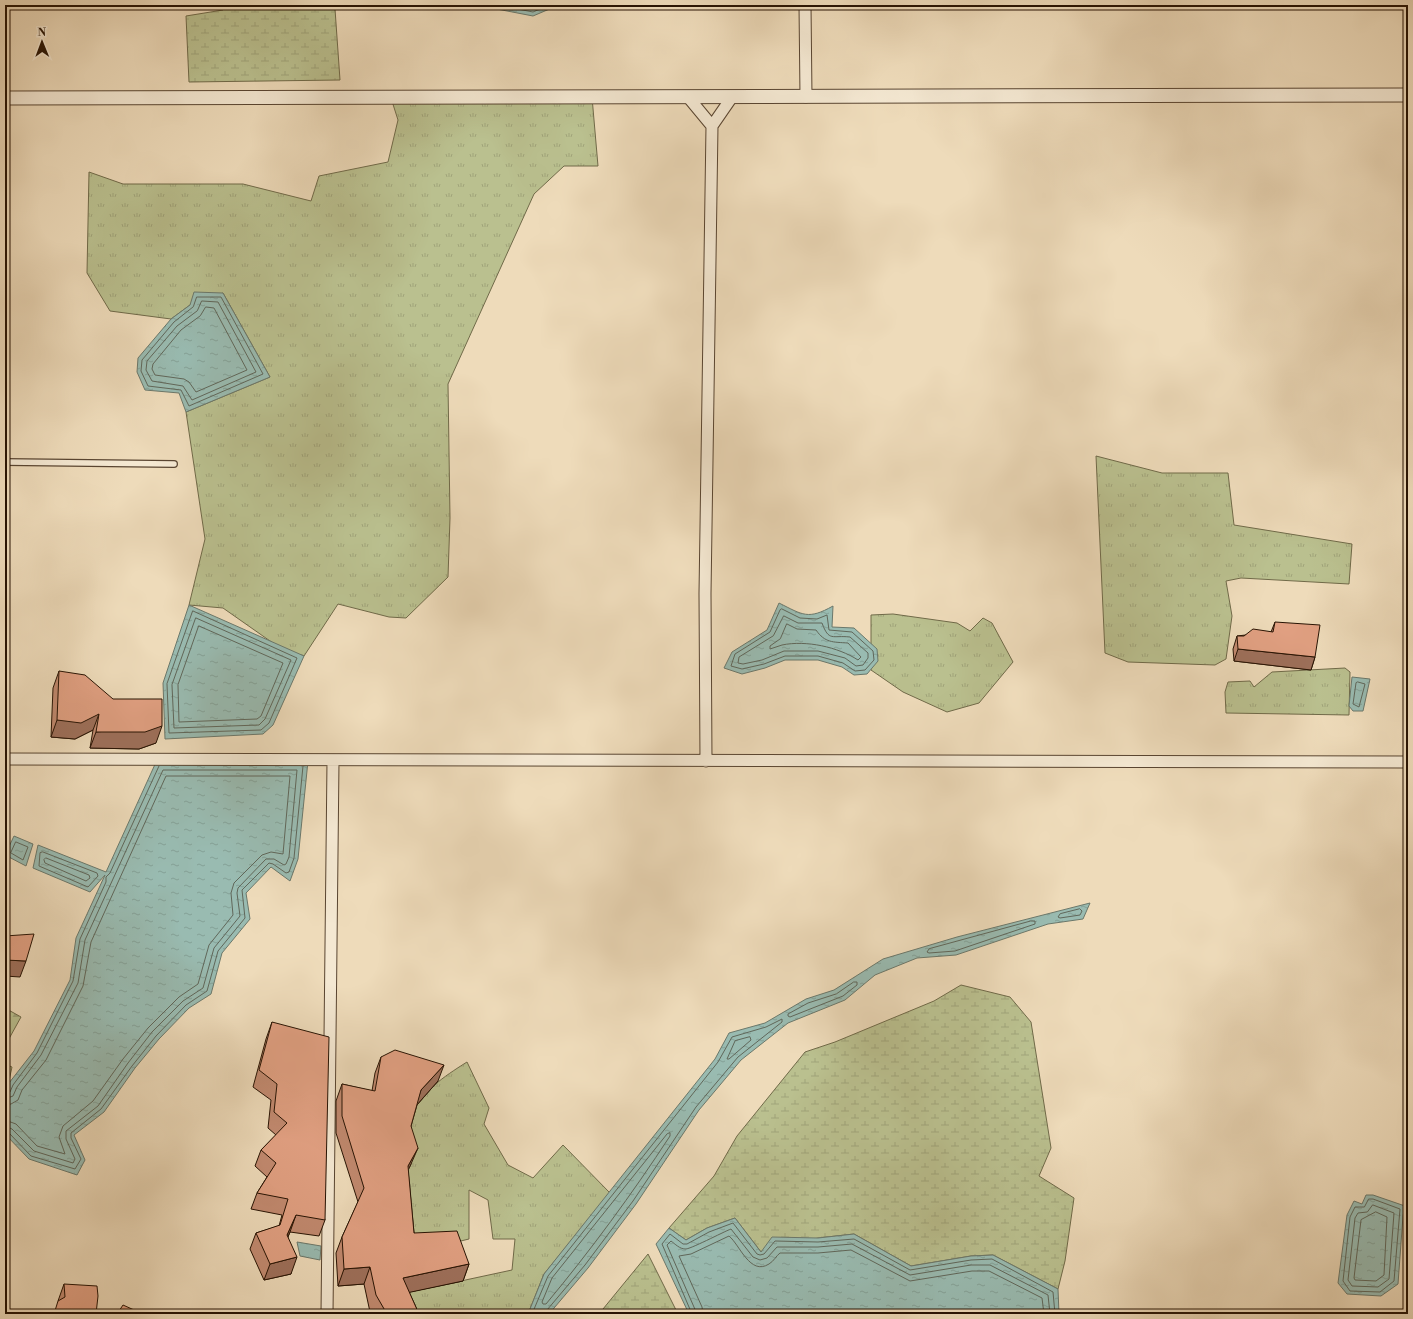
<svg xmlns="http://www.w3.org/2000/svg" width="1413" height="1319" font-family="'Libre Bodoni',serif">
<defs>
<pattern id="grass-tufts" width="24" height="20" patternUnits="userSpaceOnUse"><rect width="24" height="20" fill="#bac08f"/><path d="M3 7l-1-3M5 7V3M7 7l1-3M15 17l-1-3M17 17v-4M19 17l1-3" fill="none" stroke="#a0a47a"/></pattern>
<pattern id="forest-firs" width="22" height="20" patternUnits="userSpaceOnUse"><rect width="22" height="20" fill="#bac08f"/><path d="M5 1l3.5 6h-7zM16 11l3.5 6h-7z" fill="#a0a47a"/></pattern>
<pattern id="wetland-marsh" width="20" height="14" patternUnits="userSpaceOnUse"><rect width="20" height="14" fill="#bac08f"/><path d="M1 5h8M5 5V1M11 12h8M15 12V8" fill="none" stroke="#a0a47a"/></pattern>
<pattern id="water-ripples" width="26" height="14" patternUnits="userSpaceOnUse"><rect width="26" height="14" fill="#99bbb1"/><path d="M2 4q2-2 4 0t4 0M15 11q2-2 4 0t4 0" fill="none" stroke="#84a097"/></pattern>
</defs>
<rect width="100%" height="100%" fill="#eedbba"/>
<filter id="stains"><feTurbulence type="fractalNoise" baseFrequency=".005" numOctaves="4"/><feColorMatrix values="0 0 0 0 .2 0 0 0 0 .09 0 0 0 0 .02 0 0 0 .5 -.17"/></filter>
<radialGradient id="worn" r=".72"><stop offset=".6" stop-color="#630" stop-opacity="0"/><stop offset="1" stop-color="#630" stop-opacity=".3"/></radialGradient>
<path fill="url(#grass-tufts)" stroke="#706a49" d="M592 97 598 166H564L534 194 448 384 450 518 448 577 406 618 389 617 338 604 304 656 280 648 223 608 189 605 205 539 186 412 270 377 223 293 190 305 171 319 110 311 87 273 89 172 123 184H243L311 201 319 176 388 162 398 120 391 98Z
M1096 456 1162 473H1228L1234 525 1352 544 1349 584 1241 578 1226 581 1232 616 1226 659 1215 665 1128 662 1105 653Z
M893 614 957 623 970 631 983 618 992 623 1013 662 979 703 947 712 903 692 871 670V615Z
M1345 668 1350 672 1349 715 1226 713 1225 692 1228 682 1250 681 1254 687 1272 672Z
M467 1062 489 1108 484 1124 508 1165 533 1178 563 1145 610 1193 544 1274 528 1314H405V1293L512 1270 515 1239H493L488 1200 469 1190V1239L436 1247 408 1249C407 1211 398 1141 415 1108 423 1090 451 1072 467 1062Z"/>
<path fill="url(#forest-firs)" stroke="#706a49" d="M5 1008 21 1017 5 1046Z
M5 1064 12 1067 7 1090H5Z"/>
<path fill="url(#wetland-marsh)" stroke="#706a49" d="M222 5H331L335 9 340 80 189 82 186 16 223 10Z
M961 985 1010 997 1031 1022 1051 1148 1039 1176 1074 1198 1065 1261 1058 1289 993 1255 971 1256 911 1266 854 1234 818 1238 761 1252 735 1218 707 1228 686 1240 669 1228 714 1176 737 1136 805 1052 835 1042 934 1001Z
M648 1254 678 1314H599L603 1309Z"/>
<path fill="url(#water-ripples)" stroke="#6b786b" d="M476 5H559L533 16Z
M726 5H760V9L726 8Z
M194 292 223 293 270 377 186 412 179 393 145 390 137 372 138 358 171 319 190 305Z
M779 603C803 615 808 620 833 606L832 627 854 628 877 649 878 661 867 674 854 675 842 667 818 660H785L765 668 742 674 724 668 732 652 767 630Z
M189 605 304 656 273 725 263 734 165 739 163 683Z
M1352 677 1370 679 1363 711H1353L1349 706Z
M157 760 308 761 298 859 290 881 271 867 246 893 250 919 222 953 211 994 189 1008 159 1039 135 1068 104 1112 74 1135 85 1160 77 1175 29 1159 5 1134V1095L9 1083 34 1051 70 980 76 938 105 875 90 892 33 868 38 845 106 872Z
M14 836 33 844 26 866 5 855Z
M1090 903 1083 919 1048 924 956 955 917 958 875 975 845 1000 788 1023 741 1060 699 1110 636 1204 588 1268 549 1314H528L544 1274 715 1059 729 1033 765 1023 806 999 834 990 883 959 957 937Z
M1366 1195H1373L1405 1206 1403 1216 1398 1284 1381 1296 1347 1294 1338 1283 1347 1215 1354 1201 1362 1204Z
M735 1218 761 1252 772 1237 818 1238 854 1234 911 1266 971 1256 993 1255 1058 1289 1059 1314H689L656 1244 669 1228 686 1240 707 1228Z
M297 1242 321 1246 320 1260 300 1256Z"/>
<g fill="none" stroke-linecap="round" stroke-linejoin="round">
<path stroke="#60675a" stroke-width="1" d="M497 5 533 12 549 5
M197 297H221L263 374 189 406 181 390 148 386 141 371 142 360 174 322 193 307Z
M202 301 218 302 256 372 192 400 183 386 152 381 146 370 147 361 177 326 197 311Z
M206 307 214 308 247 370 196 392 189 382 184 379 155 375 152 369 153 364 181 330 200 316Z
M782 609 800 618 817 619 827 615 829 630 852 632 873 651 874 660 865 670 855 671 843 663 818 656H785L764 664 742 669 731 666 735 654 770 632 780 610Z
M193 611 297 658 269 723 261 730 169 733 167 684Z
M784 616 798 623H822C829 642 832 635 850 637L868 653V658L863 665 856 666 845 658 818 651H784L762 660 743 664 738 663 739 657 773 636Z
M196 618 291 660 265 719 259 725 174 728 172 685Z
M787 624 797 629 816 630C825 643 833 642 848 643L861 657 858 660C838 647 806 640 782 645 778 646 774 648 770 649V646L780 639Z
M199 626 283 663 261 716 257 719 179 722 178 685Z
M1358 682 1365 684 1359 707 1353 704 1356 683Z
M16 842 28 847 23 860 11 853Z
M43 852 97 873 98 876 88 887 39 866 40 853Z
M46 858 89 875 90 878 86 881 45 863 44 860Z
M1080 909 1082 911 1080 915 1060 918 1058 917 1060 914Z
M1031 921H1035V924L955 951 929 953 927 952 929 949Z
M854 982H857V985L843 996 790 1017 788 1016V1014L808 1003 836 994Z
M750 1037 751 1040 729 1059H727L735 1041Z
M5 1094 10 1092 13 1085 37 1053 73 981 80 939 106 882V877L110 873 159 766
M5 1099 13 1096 17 1087 41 1055 78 983 85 940 163 770H297L289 857 286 864 284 865 274 859H266L238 888 237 893 240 916 214 948 203 988 183 1001 152 1032 128 1063 98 1106 66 1131V1139L75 1159 73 1163 34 1151 12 1129 5 1126
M5 1105 11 1104 18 1100 22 1090 46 1060 83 986 91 942 166 776H290L283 854 271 852 262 855 234 883 231 893 233 915 209 945 198 984 179 997 148 1028 123 1059 93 1101 63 1126 59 1137 65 1154 37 1146 16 1124 5 1120
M5 1131 9 1133 31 1156 75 1169 81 1159 71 1138V1133L101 1109 132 1066 156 1036 186 1005 207 991 218 951 245 918 242 890 269 863 273 864 286 873 289 872 294 858 303 766
M670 1133V1136C632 1194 591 1250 546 1304H543L542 1302 552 1278 667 1134Z
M1369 1199H1373L1400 1209 1394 1281 1380 1292 1350 1291 1343 1281 1350 1217 1355 1207H1364Z
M1373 1205 1394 1213 1389 1279 1378 1287 1352 1286 1348 1280 1355 1218 1358 1213 1367 1212Z
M1376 1212 1387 1217 1384 1275 1376 1281 1355 1280 1354 1278 1361 1220Z
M532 1314 548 1276 718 1062 732 1037 766 1027 782 1019V1022L738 1057 696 1107 633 1201 585 1265 547 1310 546 1314
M692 1314 662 1244 670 1234 683 1244H687L709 1232 733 1223 757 1254 760 1255 764 1254 775 1241 818 1242 854 1239 910 1270 971 1260 992 1259 1053 1292 1055 1314
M697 1314 667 1245 671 1241C675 1244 680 1249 685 1249 689 1250 723 1232 731 1229L753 1257 760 1260 767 1258 777 1247H818L852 1244 910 1275 971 1265H990L1048 1295 1050 1314
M703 1314 702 1307 679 1256 691 1254 729 1236C740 1245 750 1276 769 1264 774 1261 776 1256 780 1253H818L851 1250 910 1281 972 1271H989L1042 1298 1044 1314"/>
<g stroke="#594531" stroke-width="8">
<path id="service" d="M5 462 174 464"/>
</g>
<g stroke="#594531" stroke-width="13">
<path id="minor" d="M805 5 806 97
M688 97 712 126
M5 759 1408 762
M706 761 705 594 712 126 732 97
M327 1314 333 761"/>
</g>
<g stroke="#594531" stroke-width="15">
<path id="tertiary" d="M5 98 1408 95"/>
</g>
<use href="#service" stroke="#f4e8d2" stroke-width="5.5"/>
<use href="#minor" stroke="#f4e8d2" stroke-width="11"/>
<use href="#tertiary" stroke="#f4e8d2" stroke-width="13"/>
</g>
<path fill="#c28a70" stroke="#271303" d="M1275 622 1315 657 1311 670 1234 661 1233 649 1237 636 1271 632Z
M59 671 156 743 139 749 90 748 93 730 75 739 51 737 53 688Z
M272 1022 325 1220 319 1236 290 1232 288 1237 291 1274 264 1280 250 1249 256 1233 279 1226 282 1215 251 1209 257 1193 267 1177 255 1166 261 1150 276 1135 268 1128 271 1100 253 1087 266 1039Z
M381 1057 438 1081 417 1105 411 1126V1164L408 1170 414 1233 469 1264 463 1281 409 1292 419 1314H371L370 1312 364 1284 338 1286 336 1253 342 1237 358 1202 336 1133V1101L342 1084 372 1091 375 1073Z
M64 1284 96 1314 58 1301Z"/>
<path fill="#9e705b" stroke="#271303" d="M1238 649 1315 657 1311 670 1234 661Z
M99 714 93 730 75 739 51 737 57 720Z
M162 726 156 743 139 749 90 748 96 732Z
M8 903 5 911V906Z
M5 960 26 961 20 977 5 976Z
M444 1065 438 1081 415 1107 421 1090Z
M418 1148 411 1164 402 1183 408 1166Z
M296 1215 290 1232 281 1252 287 1235Z
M297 1257 291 1274 264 1280 270 1264Z
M469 1264 463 1281 397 1295 403 1278Z
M370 1267 364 1284 338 1286 344 1269Z"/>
<path fill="#e1a082" stroke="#271303" d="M1275 622 1320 625 1315 657 1238 649 1237 636H1244L1253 629 1273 632Z
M59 671 85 675 113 699H162V726L145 732H96L99 714 81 723 57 720Z
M5 901 8 903 5 906Z
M34 934 26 961 5 960V936Z
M272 1022 329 1037 325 1220 296 1215 287 1235 297 1257 270 1264 256 1233 280 1225 288 1199 257 1193 276 1163 261 1150 287 1123 274 1112 277 1084 259 1070Z
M395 1050 444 1065 421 1090 411 1126 418 1148 408 1166 414 1233 457 1231 469 1264 403 1278 419 1314H387L376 1295 370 1267 344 1269 342 1237 364 1188 342 1116V1084L375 1091 381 1057Z
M64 1284 97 1286 98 1296 96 1314H54L58 1301 65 1297Z
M123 1305 143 1314H117Z"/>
<rect width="1413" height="1319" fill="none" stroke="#eedbba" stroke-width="20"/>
<rect x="6" y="6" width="1401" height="1307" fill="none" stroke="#271303" stroke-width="2"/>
<rect x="10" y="10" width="1393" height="1299" fill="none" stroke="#271303"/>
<g transform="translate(42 42) rotate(359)" stroke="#f4e8d2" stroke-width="3" paint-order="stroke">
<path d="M0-3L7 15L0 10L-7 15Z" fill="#271303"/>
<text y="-6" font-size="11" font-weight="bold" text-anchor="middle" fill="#271303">N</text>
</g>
<rect width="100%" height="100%" filter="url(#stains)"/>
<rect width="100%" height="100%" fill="url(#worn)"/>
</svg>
